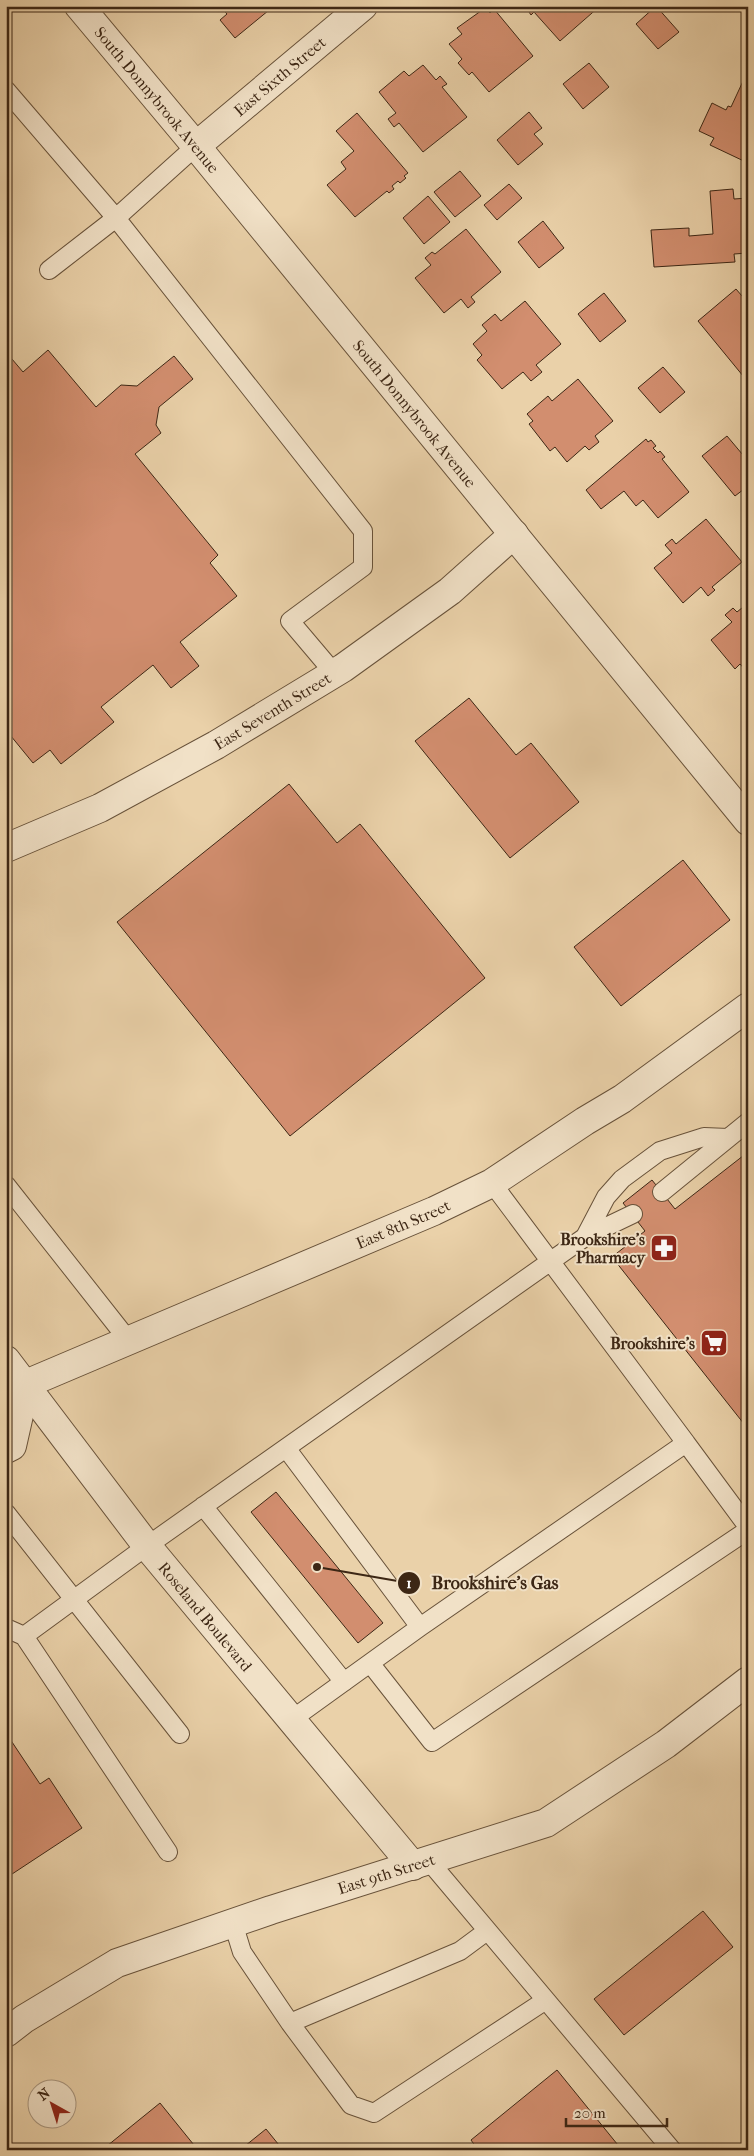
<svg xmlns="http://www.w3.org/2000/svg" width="754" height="2156" font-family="'IM FELL French Canon',serif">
<rect width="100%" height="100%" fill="#ead1a9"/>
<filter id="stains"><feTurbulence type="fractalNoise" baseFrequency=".004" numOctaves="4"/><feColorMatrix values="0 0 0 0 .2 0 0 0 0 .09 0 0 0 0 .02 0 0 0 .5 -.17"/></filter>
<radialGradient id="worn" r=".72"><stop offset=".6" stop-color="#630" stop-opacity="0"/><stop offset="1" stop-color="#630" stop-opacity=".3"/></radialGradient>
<path fill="#d28e6f" stroke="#3d2715" d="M220 6H274L235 38 220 20 227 14Z
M525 6H600L560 41 534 12 531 15Z
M656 6 679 32 658 49 636 24Z
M485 8 490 13 494 9 533 56 489 92 472 72 469 75 458 63 462 59 449 44 462 34 457 28Z
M589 63 609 87 583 109 563 84Z
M423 65 436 80 440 76 447 84 442 87 467 117 423 152 399 123 394 127 388 119 396 113 379 92 404 71 409 76Z
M744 79 748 81V163L710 145 714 138 699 131 712 103 726 110 728 106 731 107Z
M529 112 542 128 534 134 543 144 518 165 497 140Z
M357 113 408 173 404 176 406 178 400 183 398 181 392 186 394 189 389 193 387 191 355 217 327 185 346 169 341 162 354 151 336 131Z
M460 171 481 196 455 217 434 192Z
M509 184 522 198 497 220 484 205Z
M733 189 734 199 748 198V253L734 254 735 262 654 267 651 230 689 228V236L713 234 710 191Z
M428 196 450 222 424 244 403 218Z
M543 221 564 248 539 268 518 242Z
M466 229 501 272 471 297 475 302 468 308 461 299 444 313 415 278 431 265 425 258 432 252 435 254Z
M736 289 748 303V382L698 321Z
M604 293 626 321 600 342 578 314Z
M525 301 561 344 536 365 542 372 531 381 523 372 502 389 477 360 482 355 473 344 487 331 482 325 495 314 501 321Z
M48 350 96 407 121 385 137 386 174 356 193 379 159 407 156 425 161 433 135 454 218 555 210 563 237 596 180 642 199 666 171 688 153 665 101 707 114 722 61 764 50 750 33 763 6 730V352L23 372Z
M663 367 685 392 660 413 638 388Z
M578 379 613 421 595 436 599 442 589 450 585 446 567 462 555 447 550 451 529 424 533 421 527 414 548 396 552 401Z
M727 436 748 461V486L735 496 702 456Z
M646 439 648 442 651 440 656 446 653 448 658 453 660 451 665 457 662 459 689 492 658 518 643 500 636 506 624 491 601 509 586 490Z
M706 519 742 562 712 587 715 590 708 596 701 587 683 603 654 568 672 553 665 545 672 539 676 544Z
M748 603V673L740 664 735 669 711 640 732 622 725 615 733 608 737 612Z
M469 698 516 755 531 743 579 802 510 858 415 741Z
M289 784 337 843 360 824 485 978 290 1136 117 922Z
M683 860 730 920 621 1006 574 947Z
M748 1152V1429L612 1257 645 1231 623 1203 652 1180 675 1209Z
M276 1492 383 1623 358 1643 251 1512Z
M6 1733 40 1784 49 1778 82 1828 6 1878Z
M703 1911 733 1947 624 2035 594 1999Z
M557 2070 622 2150H478L471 2140Z
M160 2103 198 2150H102Z
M266 2129 283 2150H240Z"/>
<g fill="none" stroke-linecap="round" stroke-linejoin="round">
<g stroke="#68523a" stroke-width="20">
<path id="service" d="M6 90 116 218 363 531V567L290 621 334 673
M49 270 116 218 196 146
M6 1185 129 1341
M662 1192 748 1122
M585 1237 606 1197 622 1179 660 1151 704 1137 728 1138
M686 1443 748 1527
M286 1448 420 1627
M203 1506 344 1682
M6 1513 180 1734
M6 1628 24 1636 168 1852
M24 1636 147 1546 585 1237 633 1214
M370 1663 432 1742 748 1530
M291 1720 420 1627 686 1443 492 1183
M429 1861 672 2150
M233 1923 242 1952 290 2023 460 1951 487 1931
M290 2023 351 2105 374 2113 546 2000"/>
</g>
<g stroke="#68523a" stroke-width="30">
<g id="minor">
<path id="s1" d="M79 6 196 146 748 821"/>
<path id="s2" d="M196 146 363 6"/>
<path id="s3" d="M6 848 100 808 216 745 343 668 450 591 514 534"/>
<path id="s4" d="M6 1360 147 1546 413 1866"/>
<path id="s5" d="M6 1380 26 1384 434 1211 492 1183 585 1121 622 1099 748 1007"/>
<path d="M6 1449 12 1446 26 1384"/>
<path id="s6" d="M6 2033 24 2019 117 1963 271 1910 546 1823 666 1744 748 1681"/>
</g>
</g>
<use href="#service" stroke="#f1e1c7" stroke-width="18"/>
<use href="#minor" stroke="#f1e1c7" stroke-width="28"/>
</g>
<defs>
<g id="pharmacy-square" transform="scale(1.4375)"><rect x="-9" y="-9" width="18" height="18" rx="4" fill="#8f2418" stroke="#f1e1c7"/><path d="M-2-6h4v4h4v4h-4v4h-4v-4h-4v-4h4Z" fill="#fff"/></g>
<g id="supermarket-square" transform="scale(1.4375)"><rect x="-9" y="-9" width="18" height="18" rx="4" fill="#8f2418" stroke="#f1e1c7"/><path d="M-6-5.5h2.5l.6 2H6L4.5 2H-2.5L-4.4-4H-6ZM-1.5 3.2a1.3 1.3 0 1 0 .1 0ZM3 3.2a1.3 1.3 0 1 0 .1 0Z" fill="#fff"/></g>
</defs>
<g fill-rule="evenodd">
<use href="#pharmacy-square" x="664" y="1248"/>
<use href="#supermarket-square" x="714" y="1343"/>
</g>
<g text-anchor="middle" stroke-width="4" stroke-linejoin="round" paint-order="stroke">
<g font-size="16" fill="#3d2715" stroke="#f1e1c7">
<text dy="6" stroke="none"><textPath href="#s2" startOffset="109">East Sixth Street</textPath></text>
<text dy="6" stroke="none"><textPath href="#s1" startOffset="122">South Donnybrook Avenue</textPath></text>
<text dy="6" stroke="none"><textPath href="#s1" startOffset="528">South Donnybrook Avenue</textPath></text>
<text dy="6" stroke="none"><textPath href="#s3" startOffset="300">East Seventh Street</textPath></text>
<text dy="6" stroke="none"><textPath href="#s5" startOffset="430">East 8th Street</textPath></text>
<text dy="6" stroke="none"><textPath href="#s4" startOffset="325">Roseland Boulevard</textPath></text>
<text dy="6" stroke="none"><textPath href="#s6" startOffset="415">East 9th Street</textPath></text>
</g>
<g font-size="16" font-weight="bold" fill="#3d2715" stroke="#f1e1c7" text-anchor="end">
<text x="645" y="1245">Brookshire's<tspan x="645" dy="18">Pharmacy</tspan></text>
<text x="695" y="1349">Brookshire's</text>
</g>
</g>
<path fill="none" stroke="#3d2715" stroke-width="2" d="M317 1567L409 1583"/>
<g fill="#3d2715" stroke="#f1e1c7" stroke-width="2">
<circle cx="317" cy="1567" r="5"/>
<circle cx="409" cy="1583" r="12"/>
</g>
<g font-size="15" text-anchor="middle" font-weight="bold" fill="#fff">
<text x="409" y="1588">1</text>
</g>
<g font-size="18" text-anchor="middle" font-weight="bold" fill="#3d2715" stroke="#f1e1c7" stroke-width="4" stroke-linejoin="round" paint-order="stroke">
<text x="495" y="1589">Brookshire's Gas</text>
</g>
<rect width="754" height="2156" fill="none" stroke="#ead1a9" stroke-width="25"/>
<rect x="8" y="8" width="739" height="2141" fill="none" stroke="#3d2715" stroke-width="2.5"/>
<rect x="12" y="12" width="729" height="2131" fill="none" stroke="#3d2715"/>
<g transform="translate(52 2104) rotate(321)"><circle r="24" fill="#f1e1c7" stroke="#a99780"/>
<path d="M0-4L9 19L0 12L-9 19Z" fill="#8f2418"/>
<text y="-8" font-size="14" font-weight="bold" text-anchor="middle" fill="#3d2715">N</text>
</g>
<path d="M566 2118v8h101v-8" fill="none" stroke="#3d2715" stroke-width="2.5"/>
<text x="574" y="2118" font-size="15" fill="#3d2715" stroke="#f1e1c7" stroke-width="4" paint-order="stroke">20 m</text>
<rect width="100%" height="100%" filter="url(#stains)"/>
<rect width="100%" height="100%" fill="url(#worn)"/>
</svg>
